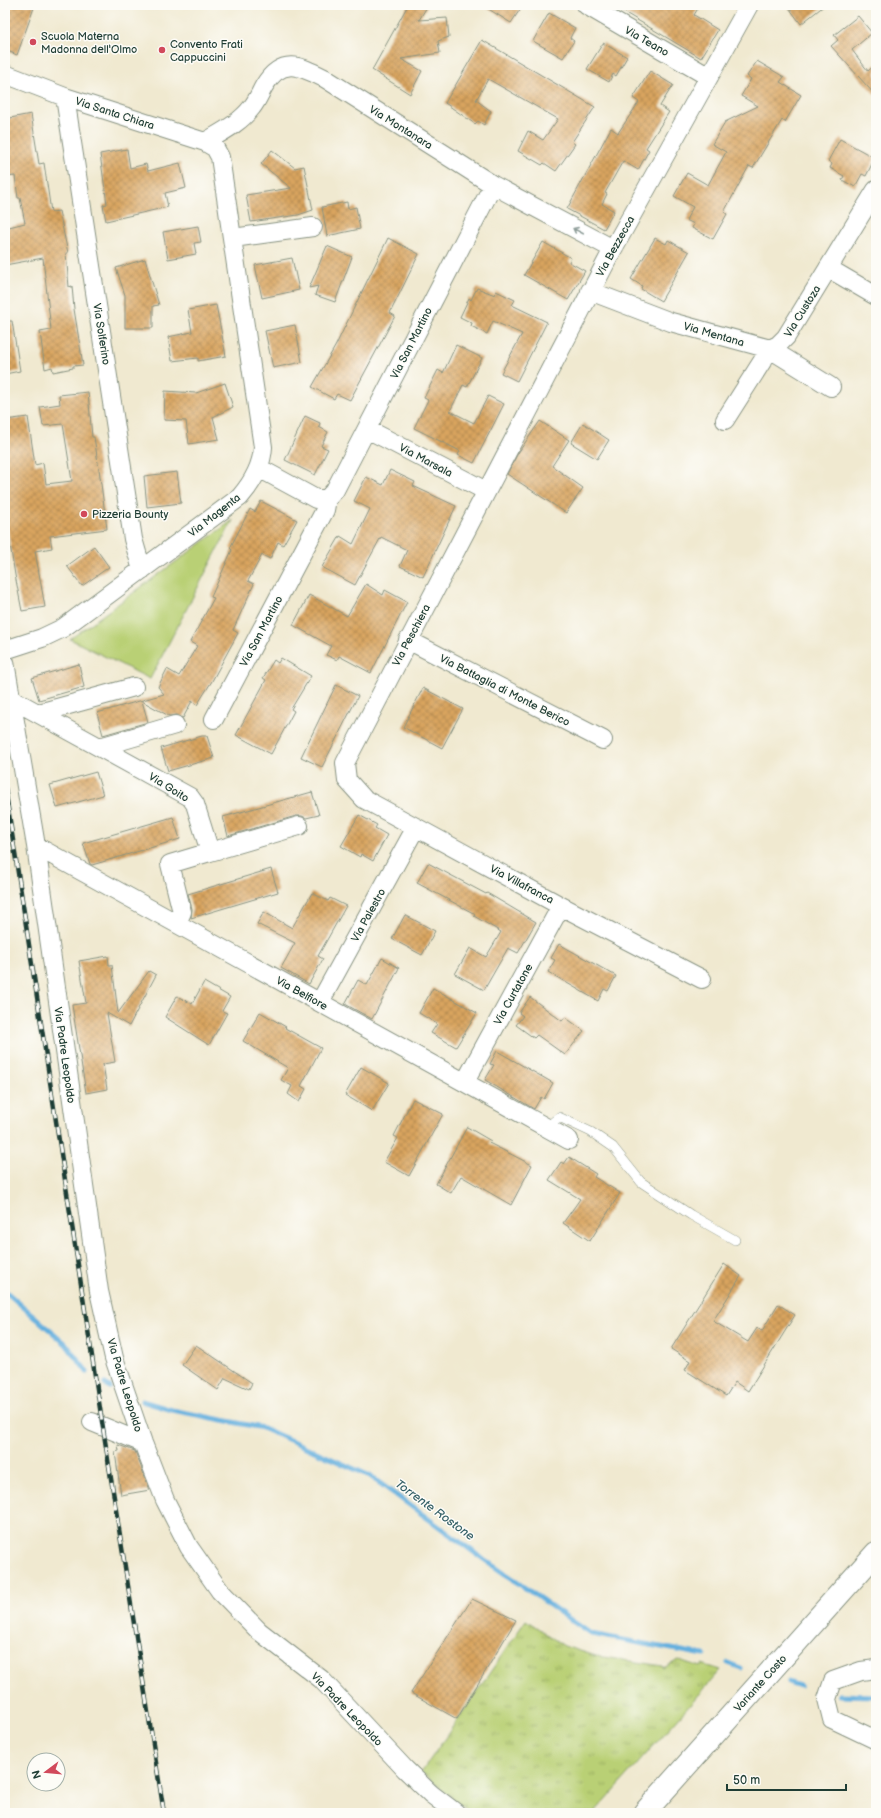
<svg xmlns="http://www.w3.org/2000/svg" width="881" height="1818" font-family="'Balsamiq Sans',sans-serif">
<defs>
<pattern id="grass-tufts" width="24" height="20" patternUnits="userSpaceOnUse"><rect width="24" height="20" fill="#b9d075"/><path d="M3 7l-1-3M5 7V3M7 7l1-3M15 17l-1-3M17 17v-4M19 17l1-3" fill="none" stroke="#96aa61"/></pattern>
<pattern id="building-cross-hatch" width="8" height="8" patternUnits="userSpaceOnUse"><rect width="8" height="8" fill="#d9a45f"/><path d="M0 0l8 8M0 8l8-8" fill="none" stroke="#af874f"/></pattern>
</defs>
<rect width="100%" height="100%" fill="#fdfcf7"/>
<filter id="ink" filterUnits="userSpaceOnUse"><feTurbulence type="fractalNoise" baseFrequency=".025" numOctaves="2"/><feDisplacementMap in="SourceGraphic" scale="8" xChannelSelector="R" yChannelSelector="G"/><feConvolveMatrix kernelMatrix="1 2 1 2 8 2 1 2 1" color-interpolation-filters="sRGB"/></filter>
<filter id="wash" filterUnits="userSpaceOnUse"><feTurbulence type="fractalNoise" baseFrequency=".012" numOctaves="4" result="noise"/><feDisplacementMap in="SourceGraphic" scale="16" xChannelSelector="R" yChannelSelector="G"/><feGaussianBlur stdDeviation="0.9" result="paint"/><feColorMatrix in="noise" values="0 0 0 0 0 0 0 0 0 0 0 0 0 0 0 0 0 1.4 0 .05"/><feComposite in="paint" operator="in"/></filter>
<g filter="url(#wash)">
<rect width="100%" height="100%" fill="#f0e9d0"/>
<path fill="url(#grass-tufts)" stroke="#6c8654" d="M526 1620 564 1646 596 1656 663 1666V1668L679 1660 700 1667 702 1664 721 1670 594 1813H471L421 1773Z"/>
<path fill="#b9d075" stroke="#6c8654" d="M233 520 150 679 70 639Z"/>
<g fill="none" stroke-linecap="round" stroke-linejoin="round">
<path stroke="#66b0de" stroke-width="5" d="M5 1291 66 1344 87 1372
M105 1384 110 1387
M142 1401 172 1410 263 1428 370 1476 475 1553 591 1634 704 1655
M728 1663 741 1668
M788 1682 800 1686
M839 1695 876 1696"/>
</g>
<g id="blocks">
<path fill="url(#building-cross-hatch)" d="M5 5H35L17 55 5 50Z
M408 5H428L419 20 447 18 449 37 438 41 440 53 401 59 422 71 410 94 372 70Z
M482 5H523L511 23Z
M612 5H700L694 15 718 30 701 58Z
M787 5H825L801 24Z
M549 13 575 28 570 38 574 41 563 58 533 41Z
M858 16 872 33 852 50 868 71 876 64V96L831 46 838 40 834 35Z
M482 40 595 107 572 142 575 144 556 171 544 163 542 165 518 151 528 131 543 140 558 119 488 79 476 100 491 111 484 125 478 121 475 124 445 103Z
M603 43 627 57 616 76 613 74 609 82 587 69Z
M757 61 784 77 780 82 801 95 785 122 782 120 753 168 749 166 724 212 727 214 713 239 692 228 694 224 686 220 693 207 674 196 687 173 708 185 726 152 712 144 725 122 758 106 741 96 751 79 747 76Z
M650 71 673 85 660 106 669 112 646 148 649 150 638 170 623 161 605 193 607 194 602 204 614 211 604 229 567 209 611 128 618 133 639 102 633 98Z
M31 114 39 164 44 163 51 212 59 211 68 253H66L69 287 72 286 74 309 83 365 73 366V368L53 372 52 367 45 369 40 332 51 330 43 258 5 265V228L25 223 20 198H18L15 176 5 177V157L8 156 5 136V119Z
M840 139 875 158 866 176 862 174 855 187 842 180 844 176 830 168 832 164 828 161Z
M127 149 130 168 146 164 148 171 180 163 186 188 165 193 168 207 106 221 103 205 107 204 100 154Z
M272 150 295 168 304 166 313 210 298 215 251 222 246 195 291 188 261 164Z
M347 202 348 209 356 207 360 229 327 236 322 207Z
M198 226 201 242 194 243 196 254 168 259 163 232Z
M388 238 419 254 390 313 395 316 350 400 337 394 334 399 312 387 336 345Z
M655 238 666 244 668 240 689 252 661 301 641 289 642 286 631 279Z
M543 242 571 258 569 262 585 271 568 300 524 275Z
M327 246 352 257 335 302 315 295 318 286 309 288Z
M292 258 299 290 262 298 255 265Z
M145 259 159 305 153 306V328H125V295L116 268Z
M477 288 495 295 496 291 515 300 512 305 547 322 517 381 501 373 522 334 493 321 487 334 471 326 472 323 460 317 469 298 471 300Z
M216 305 226 356 198 361V358L172 361 168 337 192 332 188 310Z
M5 321H12L20 371 5 374Z
M295 325 302 362 273 368 265 331Z
M456 345 482 358 467 387 463 385 450 411 474 423 488 396 504 404 474 463 458 455 460 451 414 428 428 400 424 398 438 370 443 373Z
M225 383 233 407 213 417 219 439 189 444 186 421 164 420 165 391 196 393Z
M88 392 92 437H94L99 469 107 529 50 536 52 548 35 551 45 607 22 611 15 575 5 513V420L28 417 35 465 43 463 46 484 72 481 63 424 43 426 40 407 60 404 59 395Z
M305 416 320 423 319 427 328 432 321 446 328 449 315 475 285 460Z
M540 421 569 440 552 466 583 488 566 513 507 474 518 453Z
M583 423 609 440 597 459 571 443Z
M390 470 415 482 413 486 456 506 423 577 400 566 407 550 381 537 355 585 322 567 340 536 353 544 370 509 354 501 366 477 383 485Z
M177 472 181 503 147 507 144 476Z
M261 501 297 520 283 545 278 542 270 559 262 555 248 581 254 584 233 630 238 633 212 681 197 705 192 701 183 718 177 715 169 716 142 701 148 722 103 735 97 713 164 694 158 687 167 669 179 676 197 646 190 642 214 598 211 597 232 550 230 548 250 509 255 512Z
M94 546 109 567 82 586 67 566Z
M366 584 383 595 385 590 407 602 371 673 339 656 337 660 326 655 331 646 293 625 309 595 347 616Z
M281 658 311 676 291 709 294 711 271 754 236 735 266 680 263 678 274 660 278 663Z
M79 664 84 687 39 700 32 678Z
M336 685 358 696 322 767 301 757Z
M423 688 463 709 442 748 403 727Z
M202 736H207L214 758 168 771 161 748Z
M96 772 103 795 57 808 50 785Z
M312 792 319 815 306 818 302 816H296L228 836 223 817Z
M359 815 377 825 375 828 387 835 373 861 361 854 360 857 341 846Z
M173 817 180 839 92 865 90 864 83 843Z
M428 863 486 894 487 893 536 922 518 953 508 948 484 990 455 974 470 948 486 957 501 932 474 916 475 914 417 883Z
M271 869 278 892 191 918 192 909 188 894Z
M312 893 328 901 330 898 346 906 318 956 323 959 309 984 281 968 295 943 257 924 264 912 292 928Z
M405 915 435 931 422 955 392 939Z
M559 944 616 976 608 991 604 989 598 1001 548 972 555 960 551 958Z
M108 956 109 965H112L118 1013 149 971 156 975 129 1026 107 1013 115 1062 103 1064 107 1089 86 1093 72 1005 86 1003 79 961Z
M382 958 399 968 372 1019 345 1004 358 980 367 985Z
M204 982 230 997 222 1011 227 1013 209 1045 165 1017 177 996 192 1004Z
M433 988 477 1013 456 1047 431 1033 437 1024 419 1013Z
M530 997 562 1021 565 1017 584 1031 565 1055 537 1035 534 1038 516 1025 523 1016 519 1013Z
M260 1012 286 1027 285 1028 321 1048 301 1086 306 1089 299 1102 288 1094 292 1086 281 1080 288 1068 243 1041Z
M497 1051 553 1083 544 1099 541 1097 534 1109 485 1080 494 1065 490 1064Z
M361 1067 389 1083 372 1111 345 1095Z
M413 1099 443 1114 409 1176 384 1162 398 1138 394 1136Z
M467 1127 491 1141 489 1143 532 1165 511 1205 461 1176 451 1193 436 1184Z
M569 1157 596 1174 594 1177 620 1193 590 1241 563 1223 580 1199 549 1180 561 1162 564 1164Z
M724 1264 741 1276 713 1321 748 1342 757 1328 762 1331 778 1304 795 1315 748 1391 735 1382 726 1396 685 1370 690 1361 671 1349Z
M196 1345 252 1383 249 1389 225 1378 218 1390 182 1365Z
M118 1445 135 1451 150 1490 121 1495 115 1452 119 1451Z
M472 1599 516 1620 457 1719 411 1693Z"/>
</g>
</g>
<g filter="url(#ink)">
<use href="#blocks" fill-opacity="0" stroke="#889382" stroke-width="1"/>
<g fill="none" stroke-linecap="round" stroke-linejoin="round">
<g stroke="#889382" stroke-width="10">
<path id="lane" d="M547 1127 559 1117 591 1132 613 1147 641 1182 691 1215 735 1240"/>
</g>
<g stroke="#889382" stroke-width="20">
<path id="street" d="M586 5 709 77
M5 74 65 97 205 142 215 148 220 157 263 447C262 466 252 483 240 497L63 628 42 638 5 650
M65 97 133 539 142 570
M205 142C222 132 240 123 252 107 257 101 260 93 264 86 282 56 300 66 326 79L493 185 613 249
M233 238 313 227
M828 268 876 296
M590 291 671 322 770 349 831 387
M725 420 770 349 778 345 786 337 876 190
M367 429 486 491
M259 468 316 499H327
M408 640 603 740
M5 662 36 846 99 1291 114 1358 143 1443 165 1500 189 1547 220 1591 259 1631 321 1679 405 1769 431 1794 456 1813
M10 698 190 797 195 804 210 852 170 864 182 912 177 923
M39 713 134 687
M214 719 325 510 327 499 335 490 493 185
M100 747 175 725
M36 846 569 1140
M210 852 299 826
M702 979 561 906 364 799 347 780 345 763 613 249 749 5
M320 1002 416 827
M465 1082 561 906
M92 1422 143 1443
M876 1669 861 1671 833 1681 827 1699 832 1719 876 1740"/>
</g>
<g stroke="#889382" stroke-width="24">
<path id="highway" d="M644 1813 876 1553"/>
</g>
<use href="#lane" stroke="#fff" stroke-width="9"/>
<use href="#street" stroke="#fff" stroke-width="18"/>
<use href="#highway" stroke="#fff" stroke-width="22"/>
<g stroke="#1f3d34" stroke-width="4.5">
<path id="rail" d="M5 788 103 1428 164 1813"/>
</g>
<use href="#rail" stroke="#fdfcf7" stroke-width="3" stroke-dasharray="9" stroke-linecap="butt"/>
</g>
<defs><path id="oneway-shaft" d="M-6 0H5M1.5-3L5.5 0L1.5 3" fill="none" stroke-width="1.6" stroke-linecap="round" stroke-linejoin="round"/></defs>
<use stroke="#8f9e9a" href="#oneway-shaft" transform="translate(578 231) rotate(-152)"/>
</g>
<g fill="#d1495b" stroke="#fdfcf7" stroke-width="1.5">
<circle cx="33" cy="42" r="4"/>
<circle cx="162" cy="50" r="4"/>
<circle cx="84" cy="514" r="4"/>
</g>
<g text-anchor="middle" stroke-width="3" stroke-linejoin="round" paint-order="stroke">
<g font-size="11" fill="#1f3d34" stroke="#fdfcf7" text-anchor="start">
<text x="41" y="40">Scuola Materna<tspan x="41" dy="13">Madonna dell'Olmo</tspan></text>
<text x="170" y="48">Convento Frati<tspan x="170" dy="13">Cappuccini</tspan></text>
<text x="92" y="518">Pizzeria Bounty</text>
</g>
<g font-size="11" fill="#1f3d34" stroke="#fdfcf7">
<text transform="translate(647 41) rotate(30)" y="4">Via Teano</text>
<text transform="translate(115 113) rotate(18)" y="4">Via Santa Chiara</text>
<text transform="translate(401 127) rotate(32)" y="4">Via Montanara</text>
<text transform="translate(615 246) rotate(-61)" y="4">Via Bezzecca</text>
<text transform="translate(802 311) rotate(-58)" y="4">Via Custoza</text>
<text transform="translate(102 334) rotate(81)" y="4">Via Solferino</text>
<text transform="translate(714 334) rotate(16)" y="4">Via Mentana</text>
<text transform="translate(411 343) rotate(-63)" y="4">Via San Martino</text>
<text transform="translate(426 460) rotate(28)" y="4">Via Marsala</text>
<text transform="translate(214 515) rotate(-38)" y="4">Via Magenta</text>
<text transform="translate(261 631) rotate(-62)" y="4">Via San Martino</text>
<text transform="translate(411 635) rotate(-62)" y="4">Via Peschiera</text>
<text transform="translate(505 690) rotate(27)" y="4">Via Battaglia di Monte Berico</text>
<text transform="translate(169 787) rotate(32)" y="4">Via Goito</text>
<text transform="translate(522 884) rotate(28)" y="4">Via Villafranca</text>
<text transform="translate(368 915) rotate(-61)" y="4">Via Palestro</text>
<text transform="translate(302 993) rotate(29)" y="4">Via Belfiore</text>
<text transform="translate(513 994) rotate(-61)" y="4">Via Curtatone</text>
<text transform="translate(65 1055) rotate(82)" y="4">Via Padre Leopoldo</text>
<text transform="translate(125 1385) rotate(73)" y="4">Via Padre Leopoldo</text>
<text transform="translate(760 1683) rotate(-48)" y="4">Variante Costo</text>
<text transform="translate(347 1709) rotate(46)" y="4">Via Padre Leopoldo</text>
</g>
<g font-size="12" font-style="italic" fill="#346067" stroke="#fdfcf7">
<text transform="translate(435 1510) rotate(36)" y="4">Torrente Rostone</text>
</g>
</g>
<rect width="881" height="1818" fill="none" stroke="#fdfcf7" stroke-width="20"/>
<g transform="translate(46 1772) rotate(254)"><circle r="19" fill="#fdfcf7" stroke="#a4b0a9"/>
<path d="M0-3L7 15L0 10L-7 15Z" fill="#d1495b"/>
<text y="-6" font-size="11" font-weight="bold" text-anchor="middle" fill="#1f3d34">N</text>
</g>
<path d="M727 1784v6h119v-6" fill="none" stroke="#1f3d34" stroke-width="2"/>
<text x="733" y="1784" font-size="12" fill="#1f3d34" stroke="#fdfcf7" stroke-width="3" paint-order="stroke">50 m</text>
</svg>
